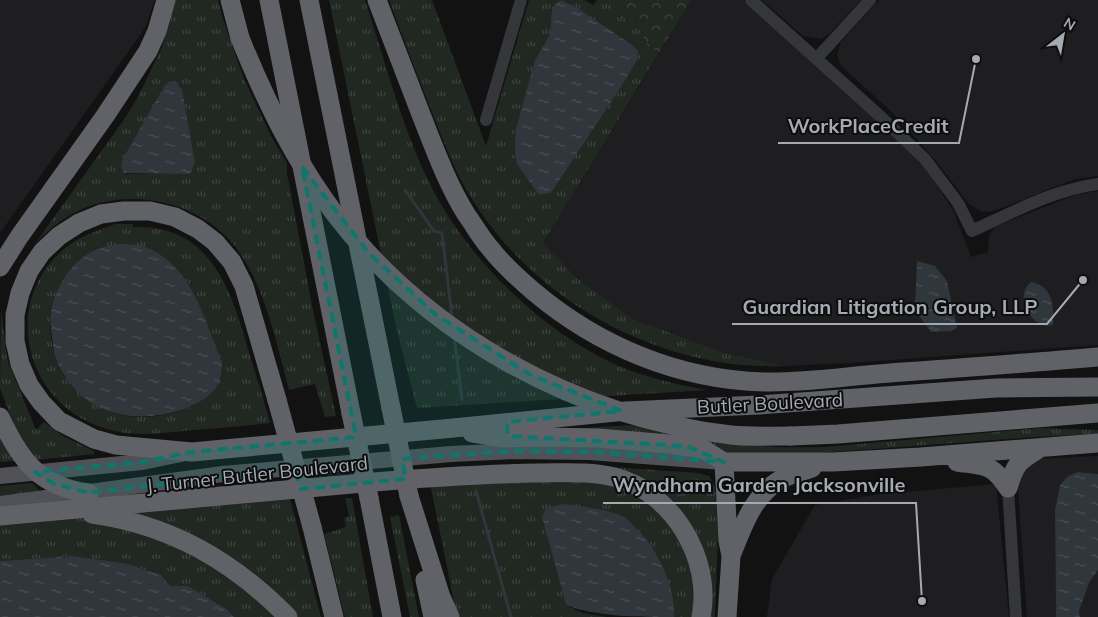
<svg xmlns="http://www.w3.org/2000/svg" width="1098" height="617" font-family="Mulish,sans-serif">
<defs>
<pattern id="grass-tufts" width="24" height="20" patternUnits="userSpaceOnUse" patternTransform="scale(1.25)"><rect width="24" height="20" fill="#212721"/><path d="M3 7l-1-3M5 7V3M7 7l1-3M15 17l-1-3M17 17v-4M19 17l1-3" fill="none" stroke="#3e443f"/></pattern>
<pattern id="forest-crowns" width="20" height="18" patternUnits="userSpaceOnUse" patternTransform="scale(1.25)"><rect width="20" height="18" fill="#212721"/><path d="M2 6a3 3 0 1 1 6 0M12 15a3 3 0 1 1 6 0" fill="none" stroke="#3e443f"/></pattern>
<pattern id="water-ripples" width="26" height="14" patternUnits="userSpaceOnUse" patternTransform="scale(1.25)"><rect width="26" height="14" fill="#2f363c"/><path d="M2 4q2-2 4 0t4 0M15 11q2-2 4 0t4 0" fill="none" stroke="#4a5056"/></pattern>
</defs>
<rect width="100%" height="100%" fill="#121213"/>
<path fill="#1e1e20" d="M0 0H155L145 28 0 233Z
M692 0H743L880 120 924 165 954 212 971 257 988 252 989 235 996 226 1075 195 1098 191V345L851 363 785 366 722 352 633 319 577 278 543 243Z
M762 0H861L829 34 821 39 803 36Z
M879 0H1098V176L1075 179 994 211 982 212 969 204 936 161 893 113 841 66 837 55 841 42Z
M1098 456V474L1078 472 1068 476 1060 485 1055 509 1056 617H1027L1017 474 1034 459Z
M996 484 1009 617H767L772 579 815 505 881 494Z
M1098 570V617H1080L1079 611 1089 583Z"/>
<path fill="url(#grass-tufts)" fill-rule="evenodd" d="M173 0H218L224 22 244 79 271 136 287 163V173L312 305 336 416 325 417 315 384 289 390C277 346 268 298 243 258 212 205 137 185 82 209 63 217 48 230 34 245L123 121 138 97 161 49 170 22ZM167 83 180 85 182 89 195 162 191 173 125 174 122 160Z
M329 0H365C385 61 401 125 429 182 465 256 538 328 612 363 642 377 675 384 707 390L417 408 396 327Z
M389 0H432L486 146 529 0H561L552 7 550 34 535 60 539 195 551 193 623 84 561 0H584L593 5 597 0H618L622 18 644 20V40L659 53 543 243 577 278 633 319 722 352 785 366C663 371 537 304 472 199 456 175 446 147 435 120 419 80 404 40 389 0Z
M115 224H133V227C142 227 151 227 160 229 215 240 234 299 247 346 255 372 263 397 270 423 245 426 220 428 194 430 164 433 133 438 104 428 25 404 0 303 64 249 79 236 97 231 115 224ZM119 244 136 245 213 392C186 416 140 424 106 410 98 407 91 400 84 395 72 386 61 374 56 360 52 349 51 337 50 326Z
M1 309 7 359 36 430 44 422 63 436 94 451V454L36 460 16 431 0 388Z
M630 425C696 442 757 449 825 447L1041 428 1098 430V434L1035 437 805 454H723L572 429Z
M0 434 15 461 0 462Z
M582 465 699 473 709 476 715 487 718 533 715 617H709L711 594 645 484Z
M611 482 658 508 692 559 695 617H674V608L625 518 597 510 565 504 542 517 566 605 583 613 607 617H458L455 607 430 483Z
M32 483 41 492 0 497V486Z
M289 495 321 617H294L261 585 100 511Z
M345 498H352L373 617H345L324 534 346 527 344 518 349 516Z
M399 515 419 617H410L390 517Z
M83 518 129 527 209 561 279 617H234L228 610 188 586H170L161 575 72 556 0 561V520Z"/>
<path fill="url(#forest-crowns)" d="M618 0H692L659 53 644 40V20L622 18Z"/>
<path fill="url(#water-ripples)" d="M561 0 579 9 632 45 638 51V58L623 84 551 193 539 195 517 164 515 149 516 129 535 60 550 34 552 7Z
M170 81H176L182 89 195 162 191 173 186 174 124 173 121 167 122 160 165 85Z
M119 244C126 244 134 244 142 246 191 262 204 319 222 362 222 387 212 397 189 407 147 424 95 420 67 379 63 373 58 366 56 359 53 352 53 344 52 337 49 315 51 301 62 282 69 269 79 258 93 251 101 247 110 246 119 244Z
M917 261 935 266 947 281 957 328 951 331 931 332 915 310Z
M1031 282C1053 286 1054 306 1053 325 1032 331 1013 296 1031 282Z
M1078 472 1098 474V570L1089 583 1079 611 1080 617H1056L1055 509 1060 485 1068 476Z
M565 504C583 507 608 509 624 517 628 520 632 525 636 528 657 548 676 587 674 617 639 617 597 617 566 605L542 517 545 510 553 506Z
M72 556 128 564 161 575 170 586H188L228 610 234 617H0V561Z"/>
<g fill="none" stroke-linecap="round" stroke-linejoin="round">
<path stroke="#2f363c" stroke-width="3" d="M405 190 434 231 442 233 452 317
M454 336 462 399
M476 491 511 617"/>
<path stroke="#353639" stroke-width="12" d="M751 0 880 116 925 159 958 203 972 231C1013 212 1053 190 1098 184
M817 58 870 0
M486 120 521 0
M1008 488 1016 617"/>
<path stroke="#505156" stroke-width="16" d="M0 476 142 462 181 454
M0 504 223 474 451 454 514 451 589 452 724 462"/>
<path stroke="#606268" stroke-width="19" d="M230 0 240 38
M269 0 351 413
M309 0 391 408
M377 0C392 39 407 78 422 117 435 150 447 183 466 214 474 225 481 238 490 248 502 264 518 278 533 291 598 346 679 380 765 382 807 383 848 376 890 373 959 368 1029 363 1098 357
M0 267 19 237 105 116 148 51 157 31 166 0
M277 400 244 286 232 262 215 242 198 229 175 217 150 211H124L101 214 79 223 59 236 42 252 29 271 20 293 15 315V341L20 364 29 385 41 402 59 421 94 439 116 445 192 452 443 429 626 411 759 405 996 388 1098 387
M0 417C20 460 39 487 89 493
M472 433 502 438 543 437 598 438 669 444 703 449 724 462
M791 436 838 434 1098 413
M724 462H833L921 457 1098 443
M724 462 728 541 731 556 727 617
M957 462C985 466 992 463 1008 488
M1008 488C1015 463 1019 461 1040 448
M409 496 441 597 450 617
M369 498 392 617
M92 514C171 525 233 561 288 617
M0 516C121 506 242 495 363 483 421 478 480 474 539 473 563 473 590 471 614 477 672 491 713 559 701 617
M312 527 334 617
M731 556C743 526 754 491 786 477 794 473 803 471 812 468
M425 580 433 617"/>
<path stroke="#606268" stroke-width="19" d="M240 38C265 100 294 160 335 214 428 336 578 418 731 435 750 437 771 436 791 436
M277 400 312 527
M391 408 409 496
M351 413 369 498"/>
</g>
<path fill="#0f766e" fill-opacity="0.2" stroke="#0f766e" stroke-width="4" stroke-dasharray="10 6" stroke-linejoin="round" d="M302 167 368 252 435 314 531 375 622 411 507 422 508 436 687 446 724 462 589 452 514 451 402 459 406 479 301 489 295 468 89 493 54 484 35 472 142 462 191 452 356 437Z"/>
<g text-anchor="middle" stroke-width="4" stroke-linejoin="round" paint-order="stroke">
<g font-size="19" fill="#a5a9b2" stroke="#0d0d0e">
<text transform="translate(770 403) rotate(-3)" y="7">Butler Boulevard</text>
<text transform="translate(257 474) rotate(-6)" y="7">J. Turner Butler Boulevard</text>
</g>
</g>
<path fill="none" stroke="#a5a9b2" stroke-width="2" d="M976 59L959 143H778M1083 280L1047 324H732M922 601L916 503H603"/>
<g fill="#a5a9b2" stroke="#0d0d0e" stroke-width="2">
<circle cx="976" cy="59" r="5"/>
<circle cx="1083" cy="280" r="5"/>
<circle cx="922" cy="601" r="5"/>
</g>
<g font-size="20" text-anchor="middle" font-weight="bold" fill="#a5a9b2" stroke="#0d0d0e" stroke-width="4" stroke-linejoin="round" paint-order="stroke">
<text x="868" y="133">WorkPlaceCredit</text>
<text x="890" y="314">Guardian Litigation Group, LLP</text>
<text x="759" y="492">Wyndham Garden Jacksonville</text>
</g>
<g transform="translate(1063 35) rotate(31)" stroke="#0d0d0e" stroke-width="4" paint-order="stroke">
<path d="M0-4L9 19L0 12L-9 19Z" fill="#a5a9b2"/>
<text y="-8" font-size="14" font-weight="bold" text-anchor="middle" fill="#a5a9b2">N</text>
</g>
</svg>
